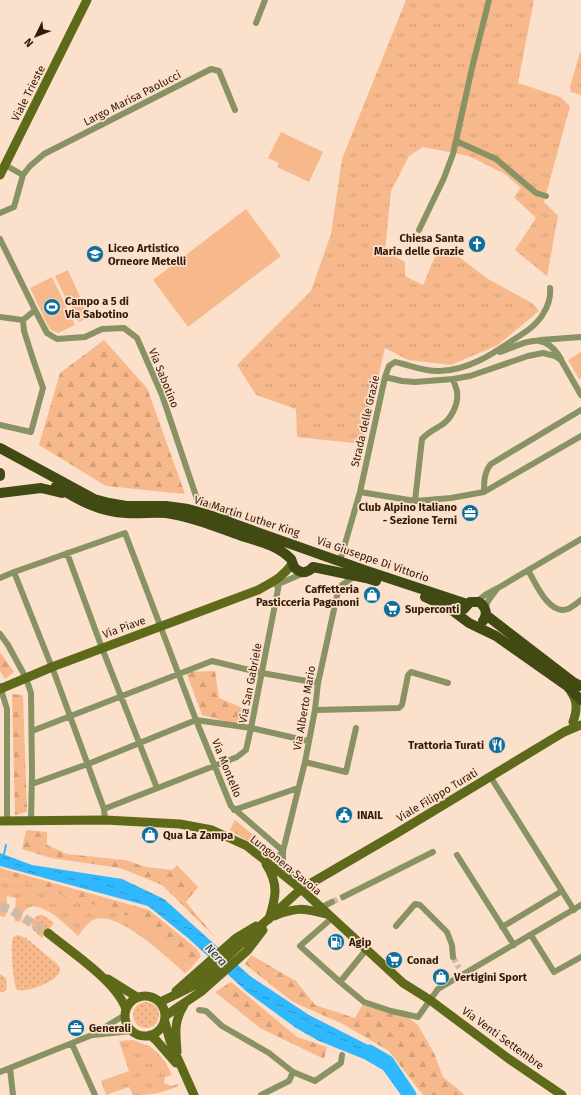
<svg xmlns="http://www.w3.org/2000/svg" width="581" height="1095" font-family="'Fira Sans',sans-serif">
<defs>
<pattern id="grass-dots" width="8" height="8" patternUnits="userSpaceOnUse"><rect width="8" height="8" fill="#f7b98c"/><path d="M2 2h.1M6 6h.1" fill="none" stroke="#d49e77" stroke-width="1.8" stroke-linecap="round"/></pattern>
<pattern id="forest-firs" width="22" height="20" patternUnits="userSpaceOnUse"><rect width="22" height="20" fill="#f7b98c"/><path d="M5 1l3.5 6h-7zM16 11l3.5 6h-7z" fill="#d49e77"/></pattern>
<pattern id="park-tufts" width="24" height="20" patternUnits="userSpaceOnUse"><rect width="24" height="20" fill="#f7b98c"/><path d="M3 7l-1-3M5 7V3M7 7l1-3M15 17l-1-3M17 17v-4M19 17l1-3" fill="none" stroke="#d49e77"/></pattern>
<pattern id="water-ripples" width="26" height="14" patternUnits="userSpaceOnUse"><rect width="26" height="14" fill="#30b8fe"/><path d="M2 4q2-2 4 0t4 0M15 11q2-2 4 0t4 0" fill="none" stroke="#2995cc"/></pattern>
</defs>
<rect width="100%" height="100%" fill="#fbe0cc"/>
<path fill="url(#grass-dots)" d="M39 915H43L54 923 42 938 33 930 31 925 35 917Z
M18 935 26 938 57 964C72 977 28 993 17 990 13 983 10 946 13 938 15 935 16 936 18 935Z
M0 974 6 978 7 988 4 992H0Z
M133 1015a13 13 0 1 1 26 0a13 13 0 1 1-26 0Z"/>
<path fill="url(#forest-firs)" d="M104 340 147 388 185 494 106 486 39 445 60 373Z
M0 652 14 672 5 679 0 671Z
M215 671 219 698 245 709 244 727 202 715 186 672Z
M12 694 23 695 27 812 15 815Z
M235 820 268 847 265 852 230 830Z
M26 830 47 832V845L67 854 125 860 146 867 172 870 177 865 198 887 186 902 215 937 162 885 120 868 51 858 22 849Z
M0 868 149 910 197 949 201 956 190 969 140 920 20 881 0 879Z
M251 955 296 981 315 1005 355 1018 364 1002 404 1014 418 1025 434 1053 443 1077 465 1095H423L389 1051 343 1024 293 1002 245 964Z
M231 982 297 1037 327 1047 324 1059 260 1028 215 992Z"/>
<path fill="url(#park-tufts)" d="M406 0H534L518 83 560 97 570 106 544 202 558 216 547 276 515 250 536 218 514 197 521 188 505 174 469 156 423 147 409 156 391 191 385 251 405 262V276L423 285 437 252 455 254 488 279 532 303 539 311 498 345 451 365 408 360 385 348 363 444 297 437 296 409 256 395 237 365 311 291 331 234 342 159Z
M580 52 581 53V95L571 92 570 87Z
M0 879 20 881 141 920 190 969 185 973C166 957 120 912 96 919 88 921 83 930 78 936 68 927 36 892 23 913 22 916 21 920 20 922L15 921 14 917 16 898 7 896 6 915 4 917 0 916Z
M133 1040 149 1046 157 1052 166 1063 172 1075 165 1077 164 1083 171 1086 178 1084 179 1086C161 1093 152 1095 133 1095L129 1087 106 1095 101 1081 129 1071 119 1041Z"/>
<path fill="#f7b98c" d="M281 132 323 152 309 182 277 167 279 163 268 158Z
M246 209 281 256 188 327 153 280Z
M68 270 80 297 68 303 55 276Z
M52 277 75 325 58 333 51 330 48 326 30 288Z
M80 299 89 317 79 322 70 304Z
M581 352V378L579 379 568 360Z"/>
<path fill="url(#water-ripples)" d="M0 853 32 865 122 879 164 899 250 976 309 1015 372 1047 416 1095H401L383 1070 364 1059 319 1041 296 1028 247 992 188 938 148 906 0 866Z"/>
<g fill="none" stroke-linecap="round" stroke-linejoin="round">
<path stroke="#30b8fe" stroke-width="2" d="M4 854 6 845"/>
<path stroke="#30b8fe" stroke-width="13" d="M369 1051 388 1062 410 1095"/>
<path stroke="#d3b8a4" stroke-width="6" stroke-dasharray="6 3" stroke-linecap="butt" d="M332 902 343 897
M453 957 459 968"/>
<path stroke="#d3b8a4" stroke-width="9" stroke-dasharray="9 4.5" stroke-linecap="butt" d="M0 906 11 910 48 933"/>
<path stroke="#899263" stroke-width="6" d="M256 23 265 0
M456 141 496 159 536 193 546 196
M23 175 30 166 44 154 211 69 219 71 235 110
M0 213 14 207 23 175 5 165
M419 230 444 178 453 154 472 68 489 0
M0 239 35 310 23 320 0 317
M35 310 47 333 57 339 85 337 102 329 124 328 137 338 162 395 198 502 224 510 231 522
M540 340 581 337
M500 352C526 343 543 329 561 359
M385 377 402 381 415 382 453 379 470 376 528 356 543 353 555 356 561 360 581 395
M0 425 31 432 43 388 33 359 24 331 23 320
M360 492 415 501 451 498 484 492 581 436
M484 492C484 482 484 472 491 464L581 410
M415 501 422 439C427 433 433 430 440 426 451 420 459 404 457 391 456 387 454 383 453 379
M67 553 102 648 157 788
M340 561 360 492 385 377 389 366 395 362C410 365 424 372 440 371 468 370 491 355 513 340 524 333 536 326 543 314 548 306 551 298 550 288
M528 570C535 582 549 616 568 609 572 607 577 603 581 600
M14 572 55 675 104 809
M0 578 14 572 125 533 196 720 231 806 283 851
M276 585 304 573
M476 602 485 595 498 588 581 539
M485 609 488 601 497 589
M0 634 8 645 26 678 31 693 32 774 31 821
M0 686 7 709V821
M315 710 399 708 402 705 408 675 411 672 448 683
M32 731 212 661 262 673 318 683
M305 762 346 772 356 728
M490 776 574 910
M32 784 88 764 196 720 251 728 308 741
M234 810 298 788
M105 820 104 809 237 757 246 750 251 728 279 584
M457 855 514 945
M264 858C274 859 277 859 283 851
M299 886 295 878 283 864V851L305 762 315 710 318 683 338 591 342 585 355 576
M343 897 433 852
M320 908 332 902
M332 918 300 946 340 982 364 1002 391 1011 418 1017 438 989 581 905
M396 926 415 904 420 905 447 932 452 945 453 957
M502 927 562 891
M531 935 554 972 581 957
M340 982 366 950
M199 1010 206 1011 222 1026 269 1053 293 1072 289 1081 261 1095
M93 1035 132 1031
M72 1044 95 1095
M10 1068 13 1095
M0 1072 92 1035 125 1015
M293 1072 315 1081 341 1063 342 1055"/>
<path stroke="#5e6a1a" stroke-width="9" d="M0 175 87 0
M0 689 52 667 258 590C272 582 282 578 292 564
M571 692C578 702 577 711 573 722
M0 821 105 820 180 824 212 830 247 846 301 889 403 983 430 1000 509 1059 562 1095
M266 864C279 884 276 897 269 919
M274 916C297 907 302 908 326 914
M48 933C71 952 116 981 126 1009
M108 979 137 997
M176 991 236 938 256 926
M125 1016a20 20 0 1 1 40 0a20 20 0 1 1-40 0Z
M160 1002 179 993 197 984 301 889 397 833 564 732 581 725
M165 1016 202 991 247 951 263 930
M165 1022 170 1041 194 1095
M150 1035 156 1040 176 1063
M177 1052C176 1033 173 1023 184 1005"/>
<path stroke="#424a14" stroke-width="10" d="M0 448 94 499 109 503 126 506H166L188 509 209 515 367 571 467 604
M0 473V476
M56 486C78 500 100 512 126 513 140 514 153 512 166 513 193 517 219 528 245 537 262 542 278 546 291 559
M0 493 41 488 62 493
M291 559 294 567C300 574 307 574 313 567
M313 567 366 578 376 581
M425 597 449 608 469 623 496 636 567 686 581 700
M464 609 470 602H479C486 607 488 614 483 621
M486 615 573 682 581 686"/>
</g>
<defs>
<g id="church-disc" transform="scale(0.9)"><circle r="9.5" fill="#0d6e9c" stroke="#fbe0cc"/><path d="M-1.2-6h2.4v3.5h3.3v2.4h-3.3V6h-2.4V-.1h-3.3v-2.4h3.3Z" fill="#fff"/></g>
<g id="school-disc" transform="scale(0.9)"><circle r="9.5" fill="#0d6e9c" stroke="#fbe0cc"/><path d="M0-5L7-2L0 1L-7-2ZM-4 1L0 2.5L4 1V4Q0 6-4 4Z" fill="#fff"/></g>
<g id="stadium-disc" transform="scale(0.9)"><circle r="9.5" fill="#0d6e9c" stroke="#fbe0cc"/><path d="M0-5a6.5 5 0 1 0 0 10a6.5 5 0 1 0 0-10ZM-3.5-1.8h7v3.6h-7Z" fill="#fff"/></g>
<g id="office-disc" transform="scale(0.9)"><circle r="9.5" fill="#0d6e9c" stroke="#fbe0cc"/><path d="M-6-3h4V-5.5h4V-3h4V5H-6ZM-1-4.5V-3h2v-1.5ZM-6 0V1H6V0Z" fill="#fff"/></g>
<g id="shop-disc" transform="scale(0.9)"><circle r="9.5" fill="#0d6e9c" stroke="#fbe0cc"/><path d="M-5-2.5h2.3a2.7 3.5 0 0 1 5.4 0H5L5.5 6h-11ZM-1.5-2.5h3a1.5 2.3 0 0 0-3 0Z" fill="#fff"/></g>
<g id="supermarket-disc" transform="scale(0.9)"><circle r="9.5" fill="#0d6e9c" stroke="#fbe0cc"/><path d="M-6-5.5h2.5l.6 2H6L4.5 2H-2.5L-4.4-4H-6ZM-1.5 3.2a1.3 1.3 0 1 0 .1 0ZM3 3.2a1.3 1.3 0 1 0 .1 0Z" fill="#fff"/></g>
<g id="restaurant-disc" transform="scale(0.9)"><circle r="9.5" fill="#0d6e9c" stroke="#fbe0cc"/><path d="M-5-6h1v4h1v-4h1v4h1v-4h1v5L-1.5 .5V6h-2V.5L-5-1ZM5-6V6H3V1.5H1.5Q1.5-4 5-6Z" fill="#fff"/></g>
<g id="civic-disc" transform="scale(0.9)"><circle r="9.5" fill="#0d6e9c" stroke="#fbe0cc"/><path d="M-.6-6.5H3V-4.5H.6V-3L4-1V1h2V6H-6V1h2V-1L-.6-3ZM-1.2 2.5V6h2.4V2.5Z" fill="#fff"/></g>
<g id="fuel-disc" transform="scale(0.9)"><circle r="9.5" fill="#0d6e9c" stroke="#fbe0cc"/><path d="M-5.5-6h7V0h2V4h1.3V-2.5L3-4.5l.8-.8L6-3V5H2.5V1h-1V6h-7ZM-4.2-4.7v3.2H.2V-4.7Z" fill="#fff"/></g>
</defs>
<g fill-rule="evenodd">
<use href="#church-disc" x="477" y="244"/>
<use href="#school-disc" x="95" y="254"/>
<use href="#stadium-disc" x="52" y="307"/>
<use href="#office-disc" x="470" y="513"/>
<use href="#shop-disc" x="372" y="595"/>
<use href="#supermarket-disc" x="392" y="609"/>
<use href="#restaurant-disc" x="497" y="745"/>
<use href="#civic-disc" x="344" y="815"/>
<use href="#shop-disc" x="150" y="835"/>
<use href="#fuel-disc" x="336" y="942"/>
<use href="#supermarket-disc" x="394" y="960"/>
<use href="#shop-disc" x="441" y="977"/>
<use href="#office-disc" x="76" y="1028"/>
</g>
<g text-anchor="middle" stroke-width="3.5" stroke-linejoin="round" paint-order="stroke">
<g font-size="11" fill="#331a06" stroke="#fbe0cc">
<text transform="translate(28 93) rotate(-63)" y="4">Viale Trieste</text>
<text transform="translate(132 98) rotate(-27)" y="4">Largo Marisa Paolucci</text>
<text transform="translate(164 378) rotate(68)" y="4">Via Sabotino</text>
<text transform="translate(365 421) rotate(-77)" y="4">Strada delle Grazie</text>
<text transform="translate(247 516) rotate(18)" y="4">Via Martin Luther King</text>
<text transform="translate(373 559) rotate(19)" y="4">Via Giuseppe Di Vittorio</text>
<text transform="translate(124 627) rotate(-20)" y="4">Via Piave</text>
<text transform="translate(250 683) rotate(-79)" y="4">Via San Gabriele</text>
<text transform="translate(304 708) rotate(-80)" y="4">Via Alberto Mario</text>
<text transform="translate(227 768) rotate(68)" y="4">Via Montello</text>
<text transform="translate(437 795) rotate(-31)" y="4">Viale Filippo Turati</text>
<text transform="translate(286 865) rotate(39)" y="4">Lungonera Savoia</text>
<text transform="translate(503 1038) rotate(36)" y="4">Via Venti Settembre</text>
</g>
<g font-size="11" font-weight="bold" fill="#331a06" stroke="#fbe0cc" text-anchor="start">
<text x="464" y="242" text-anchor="end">Chiesa Santa<tspan x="464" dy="13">Maria delle Grazie</tspan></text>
<text x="108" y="252">Liceo Artistico<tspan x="108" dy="13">Orneore Metelli</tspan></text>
<text x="65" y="305">Campo a 5 di<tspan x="65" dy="13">Via Sabotino</tspan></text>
<text x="457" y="511" text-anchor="end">Club Alpino Italiano<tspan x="457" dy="13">- Sezione Terni</tspan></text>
<text x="359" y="593" text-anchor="end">Caffetteria<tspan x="359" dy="13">Pasticceria Paganoni</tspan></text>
<text x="405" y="613">Superconti</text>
<text x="484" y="749" text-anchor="end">Trattoria Turati</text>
<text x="357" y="819">INAIL</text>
<text x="163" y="839">Qua La Zampa</text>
<text x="349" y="946">Agip</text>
<text x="407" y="964">Conad</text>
<text x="454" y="981">Vertigini Sport</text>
<text x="89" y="1032">Generali</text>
</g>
<g font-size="12" font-style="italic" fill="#013a56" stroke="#fbe0cc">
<text transform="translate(216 955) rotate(45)" y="4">Nera</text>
</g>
</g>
<g transform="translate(36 36) rotate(227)" stroke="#fbe0cc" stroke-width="3" paint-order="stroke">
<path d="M0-3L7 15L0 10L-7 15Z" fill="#331a06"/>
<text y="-6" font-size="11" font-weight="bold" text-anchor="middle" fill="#331a06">N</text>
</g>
</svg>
